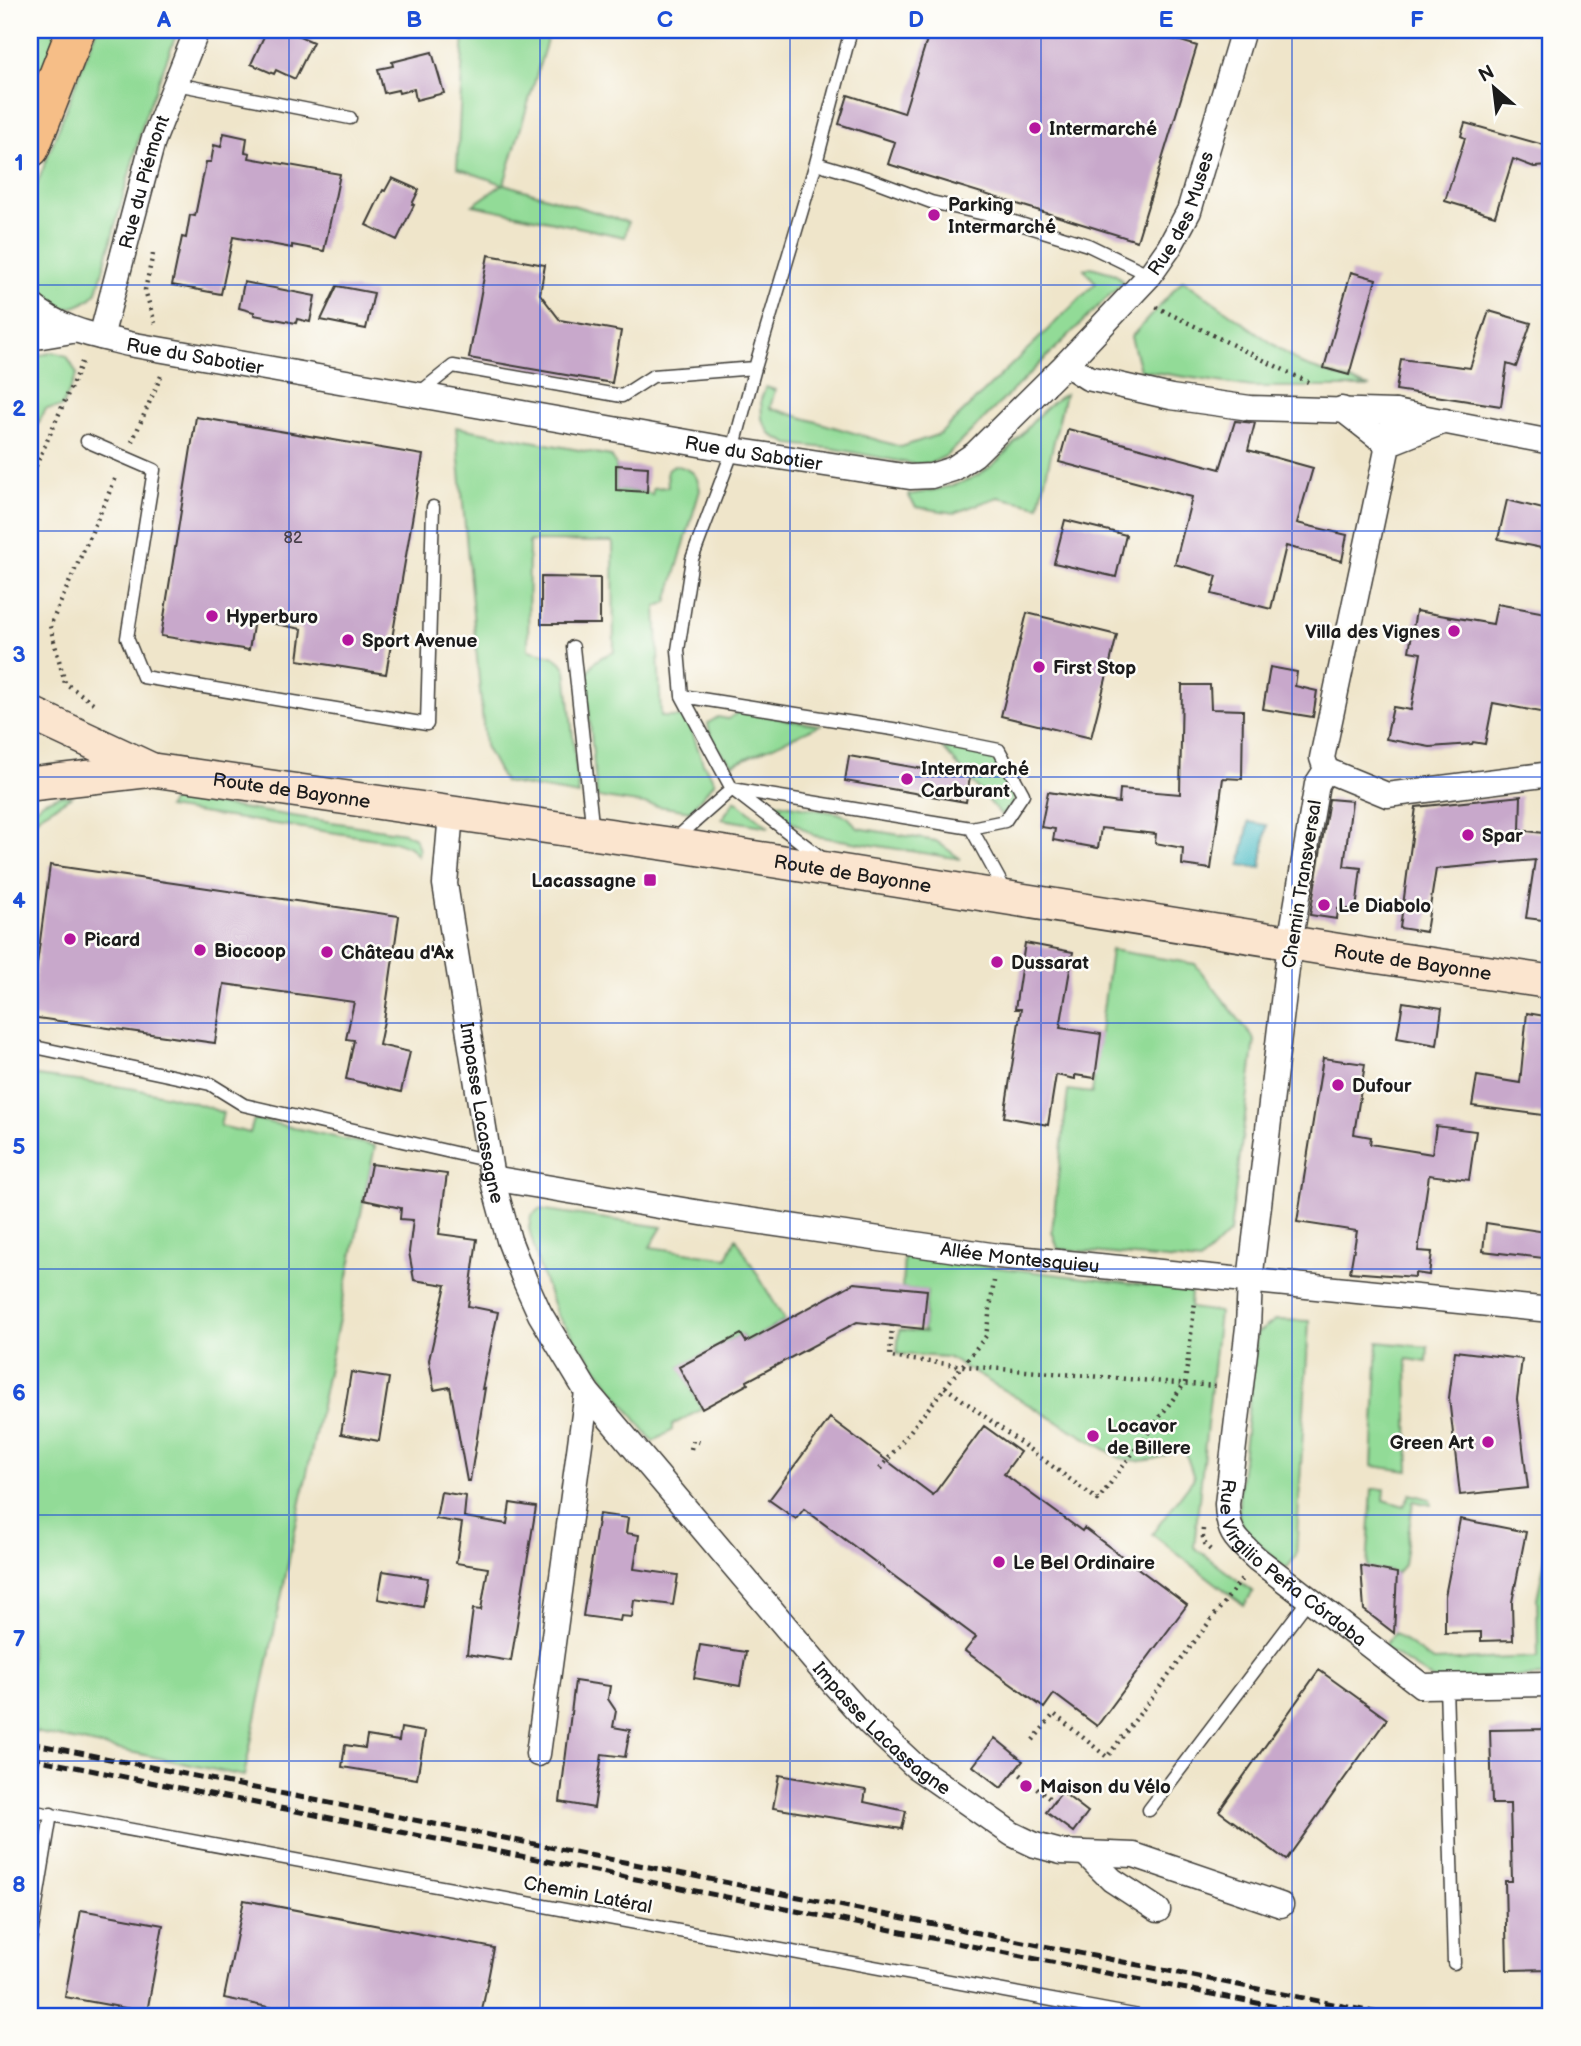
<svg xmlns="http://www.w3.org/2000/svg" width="1581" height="2046" font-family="'Balsamiq Sans',sans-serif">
<rect width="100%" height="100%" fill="#fdfcf7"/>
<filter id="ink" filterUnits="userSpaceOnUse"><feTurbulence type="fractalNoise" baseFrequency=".0143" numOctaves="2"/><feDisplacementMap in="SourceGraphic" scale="14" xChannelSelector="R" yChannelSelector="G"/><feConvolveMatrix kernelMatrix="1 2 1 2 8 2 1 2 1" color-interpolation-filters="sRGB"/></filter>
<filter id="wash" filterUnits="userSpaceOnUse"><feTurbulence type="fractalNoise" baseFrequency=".00686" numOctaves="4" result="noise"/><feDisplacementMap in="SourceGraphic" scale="28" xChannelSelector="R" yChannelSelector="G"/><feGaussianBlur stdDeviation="1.57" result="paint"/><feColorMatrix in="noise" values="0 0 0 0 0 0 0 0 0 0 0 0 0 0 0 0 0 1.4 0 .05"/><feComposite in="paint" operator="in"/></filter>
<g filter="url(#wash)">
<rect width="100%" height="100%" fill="#efe5ca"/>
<path fill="#92db97" stroke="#577c5a" stroke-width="2" d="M32 30H59L30 109V36Z
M96 30H178L145 116 97 292C87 304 69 312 52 307 44 304 36 295 30 289V203Z
M464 30H550L504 184 628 222 625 237 473 205 503 184 457 168Z
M1091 267 1116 274 1123 282 946 456 931 463 913 464 836 449 789 444 771 435 762 419 761 399 766 387 775 390 770 408 901 447 940 434 1096 283 1084 269Z
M1183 280 1301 364 1370 387H1252L1140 370 1131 337Z
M53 352 67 356 77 374 62 407 46 409 38 424 34 411 30 407V358Z
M1065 394 1039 506 998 497 954 513 916 507 908 495C935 490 963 486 986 470 1016 449 1033 412 1065 394Z
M456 427 611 456 616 465V490L647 492 652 495 653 488 668 487 667 470 674 465C691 469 697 472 700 490L667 602 656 607 661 717H687L703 763 715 782 690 811 597 797 586 680C591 662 597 658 614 652L613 542 529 541 528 650C544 654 559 654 566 670L579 795 504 782 485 746Z
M738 712 748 713 820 725 733 764C722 755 709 739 708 723L718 717 728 719Z
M941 746C955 749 971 750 985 754 1003 759 1020 785 1013 803 1011 808 1005 812 1002 816Z
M61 795 72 796 39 816 30 828V811L45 801Z
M174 798 404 833 415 838 419 849 418 856 410 847 397 842 167 808Z
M735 800 769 827 722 819Z
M765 801 838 813 848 817 858 828 936 841 961 859 815 836 783 816Z
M1111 950 1195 964 1255 1040 1230 1232 1200 1262 1058 1249 1052 1231 1068 1090 1092 1093Z
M30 1075C94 1084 163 1088 223 1113L220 1126 250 1133 254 1119 375 1146 244 1776 30 1731Z
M539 1209 662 1227 650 1247 727 1258 736 1238 785 1321 746 1342 741 1334 680 1367 702 1409 672 1425V1430L653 1442 557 1315 538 1263 529 1228 531 1216Z
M904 1256 1191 1291 1190 1308 1219 1312 1194 1547 1253 1592 1244 1605 1152 1534 1194 1478 1183 1445C1164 1459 1144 1465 1120 1458L947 1357 897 1354 899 1330 925 1332 923 1329 927 1291 902 1288Z
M1276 1320 1309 1321 1296 1556 1286 1569 1246 1532 1239 1519V1495L1257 1333Z
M1378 1342 1428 1347 1427 1362 1407 1359 1409 1471 1372 1466Z
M1372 1489H1385L1384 1500 1404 1506 1410 1494 1430 1499 1431 1502V1505L1413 1501 1404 1565 1397 1573 1367 1568Z
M1551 1530V1676L1434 1680 1383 1647 1394 1633 1433 1661 1538 1657 1537 1598Z"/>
<path fill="#50bec7" stroke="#366d72" stroke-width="2" d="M1249 822 1267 825 1261 868 1240 865Z"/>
<g id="blocks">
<path fill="#c8a8cb" d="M267 30H286L313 42 295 79 276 70 274 74 251 64Z
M930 30H1145L1197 46 1137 241 888 164 895 142 839 124 848 95 904 113Z
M432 52 444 93 416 100 414 89 399 93 398 90 384 93 378 69 393 66 392 62Z
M1465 123 1551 147V166L1534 167 1513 159 1495 216 1445 201 1465 138 1461 136Z
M224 133 247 138 245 152 250 153 249 158 340 174 324 251 292 245V248L233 237 221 294 172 285 182 237 186 238 190 215 195 216 206 162H211L214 145 221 147Z
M392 178 419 190 412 204 414 205 397 240 366 225 383 190 385 191Z
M488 255 545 265 540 294 560 320 621 331 612 383 469 358Z
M1351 272 1376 279 1349 375 1324 368Z
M244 282 315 296 310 322 297 319 296 323 254 315V312L239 308Z
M337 286 374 293 366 329 321 320Z
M1489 311 1531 323 1516 367 1507 364 1501 406 1396 390 1401 359 1470 368Z
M196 417 423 455 386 674 298 660 302 629 254 620 249 650 161 636Z
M1235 421 1255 423 1248 450 1313 468 1297 523 1347 535 1342 561 1286 546 1271 609 1212 594 1217 576 1175 564 1192 497 1059 462 1068 429 1220 469Z
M616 465 648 467 647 492 616 490Z
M1507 500 1551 511V550L1498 539Z
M1065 520 1126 535 1116 577 1054 563Z
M541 577 600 578V624H541Z
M1497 604 1551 614V714L1493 703 1485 744 1473 742 1472 744 1430 747 1386 739 1393 707 1411 710 1421 653 1409 651 1416 611 1493 624Z
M1027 613 1117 635 1091 738 1001 716Z
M1270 667 1297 672 1295 686 1317 691 1313 717 1263 709Z
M1182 685H1210L1211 709 1243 710 1242 779 1223 778 1211 869 1182 865 1183 848 1155 843 1156 834 1101 828 1098 848 1053 840 1055 829 1041 827 1048 792 1119 803 1120 789 1180 794Z
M849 756 970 777 966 802 845 781Z
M1521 796 1520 830 1551 834V921L1526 918 1535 860 1436 869 1426 932 1400 928 1416 807Z
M1329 799 1352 801 1344 866 1361 868 1356 910 1338 908 1337 919 1310 915Z
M50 865 399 916 384 1021 379 1045 410 1052 401 1092 346 1079 354 1040 346 1039 354 1002 224 984 215 1043 30 1017Z
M1025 943 1073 952 1060 1028 1101 1034 1095 1078 1075 1075V1079L1056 1075 1048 1125 1004 1117 1021 1009H1015Z
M1403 1002 1442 1008 1437 1045 1397 1038Z
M1527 1013 1551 1017V1116L1472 1106 1477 1076 1520 1083Z
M1323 1058 1365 1064 1354 1134 1371 1137 1370 1144 1432 1154 1436 1126 1476 1131 1469 1180 1429 1175 1418 1251 1432 1252 1429 1275 1415 1273V1277L1350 1272 1357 1231 1297 1222Z
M371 1164 447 1174 439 1234 477 1239 468 1306 498 1312 482 1389 485 1388 470 1481H467L450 1387 434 1390 429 1360 446 1285 414 1280 409 1252 413 1220 400 1219 401 1208 364 1200Z
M1486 1223 1546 1232 1543 1258 1483 1251Z
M854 1283 927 1290 923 1329 857 1322 747 1381 748 1384 702 1409 679 1367 741 1334 746 1342Z
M1455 1351 1522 1359 1517 1399 1528 1488 1460 1495 1449 1398Z
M351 1372 389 1378 379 1441 341 1434Z
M830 1418 933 1495 984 1426 1020 1452 1004 1474 1082 1531 1084 1528 1187 1605 1097 1726 1054 1694 1044 1708 965 1651 976 1637 804 1509 796 1519 769 1500Z
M441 1492 466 1496 464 1517 507 1524 510 1503 536 1507 511 1661 467 1654 473 1609 481 1610 488 1568 456 1563 462 1523 436 1519Z
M599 1514 628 1518 626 1533 639 1535 634 1569 678 1575 673 1605 634 1600 632 1617 621 1616 620 1621 583 1616Z
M1460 1519 1526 1532 1512 1602 1513 1640 1481 1641V1632L1445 1633V1596Z
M1361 1566 1397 1573 1394 1633 1364 1610Z
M383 1571 428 1578 423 1607 378 1599Z
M700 1645 746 1652 740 1686 694 1678Z
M1319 1670 1387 1719 1286 1860 1219 1811Z
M575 1681 610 1686 608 1699 616 1711 613 1727 630 1730 625 1757 602 1754 594 1808 560 1802Z
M401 1728 425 1732 417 1779 342 1767 345 1745 365 1748 367 1736 399 1741Z
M1551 1729V1969L1507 1970 1505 1881H1512L1510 1804H1492L1490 1730Z
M995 1738 1023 1761 1001 1788 973 1766Z
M779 1775 866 1790 864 1802 906 1811 902 1829 773 1808Z
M1062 1792 1088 1812 1073 1832 1046 1812Z
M244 1900 494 1948 481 2016H313L224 1998Z
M81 1910 163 1925 147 2012 65 1997Z"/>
</g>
</g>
<g filter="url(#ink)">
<use href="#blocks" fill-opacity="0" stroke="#3c3a36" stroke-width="2"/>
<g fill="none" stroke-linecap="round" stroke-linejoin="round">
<g stroke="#3c3a36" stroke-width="15">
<path id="lane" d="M176 84 350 118
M816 163 867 178 931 202 998 217 1088 245 1150 275
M418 394 453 366 622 396 653 376 755 368
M87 441 154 470 127 638 143 677 427 724 433 507
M573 647 593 833
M971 828 1006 892
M673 841 732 789 971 828 1005 821 1023 794 999 750 899 730 682 696
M824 860 732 789 682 696 678 650 692 559 733 450 755 368 816 163 851 30
M30 1046 210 1084 244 1105 490 1161
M1446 1685 1454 1963
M1149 1810 1309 1599
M30 1811 1139 2016
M30 1942 51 1814"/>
</g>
<g stroke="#3c3a36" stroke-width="27">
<g id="street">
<path id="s1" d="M30 304C60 330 92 335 129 344L733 450 910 477 931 476 953 469 975 454 1066 364 1088 378 1171 397 1250 408 1395 412 1551 442"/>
<path id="s2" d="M101 337 153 141 197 30"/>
<path d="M30 338 72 331"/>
<path id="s3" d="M1066 364 1150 275 1169 248 1189 211 1243 30"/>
<path d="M1342 409 1387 444 1445 421"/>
<path id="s4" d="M1395 412 1322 758 1326 770 1317 784 1290 943 1250 1281 1248 1327 1227 1504C1228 1535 1236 1539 1257 1559L1422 1686 1551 1684"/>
<path d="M1326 770 1387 795 1551 774"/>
<path id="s5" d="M451 813 445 884 492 1178 509 1240 525 1281 540 1314 587 1392 538 1754"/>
<path id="s6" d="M492 1178 707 1214 998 1256 1551 1310"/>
<path id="s7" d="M587 1392 834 1684 870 1724 916 1767 1012 1834 1035 1845 1061 1852 1134 1855 1281 1905"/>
<path d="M1086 1854 1112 1880 1158 1910"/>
</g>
</g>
<g stroke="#3c3a36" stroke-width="36">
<g id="secondary">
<path d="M30 713 150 769"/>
<path id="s8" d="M30 784 153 770 669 844 1367 955 1551 982"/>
</g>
</g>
<g stroke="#3c3a36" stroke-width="41">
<path id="primary" d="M30 148 76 30"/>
</g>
<path stroke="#3c3a36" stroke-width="4.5" stroke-dasharray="2 5" stroke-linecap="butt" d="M153 254 145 290 155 323
M1156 307 1308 382
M132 442 161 376
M30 479 83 360
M93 703 65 683 50 626 117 475
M892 1325 890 1357 963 1366 1216 1386
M945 1387 1098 1500 1185 1383 1195 1302
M691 1449 693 1440 702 1443
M880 1469 986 1336 994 1281
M1203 1529C1202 1539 1204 1545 1212 1551
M1033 1740 1054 1714 1107 1757 1242 1579
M1015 1770 1054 1802"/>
<use href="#lane" stroke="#fff" stroke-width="12"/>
<use href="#street" stroke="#fff" stroke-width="24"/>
<use href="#secondary" stroke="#fbe5cf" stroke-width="33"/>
<use href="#primary" stroke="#f6be87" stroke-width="38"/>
<path stroke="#1c1c1c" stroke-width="5" stroke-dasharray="10 5" stroke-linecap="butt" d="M30 1743 1393 2016
M30 1758 1322 2016"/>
</g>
</g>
<path fill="none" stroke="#1d4ed8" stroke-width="2" stroke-opacity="0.55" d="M289 30V2016M540 30V2016M790 30V2016M1041 30V2016M1292 30V2016M30 285H1551M30 531H1551M30 777H1551M30 1023H1551M30 1269H1551M30 1515H1551M30 1761H1551"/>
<g fill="#b5179e" stroke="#fdfcf7" stroke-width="2.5">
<circle cx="1035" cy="128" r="7"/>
<circle cx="934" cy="215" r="7"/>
<circle cx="212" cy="616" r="7"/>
<circle cx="1454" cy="631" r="7"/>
<circle cx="348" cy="640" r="7"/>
<circle cx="1039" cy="667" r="7"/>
<circle cx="907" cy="779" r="7"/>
<circle cx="1468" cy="835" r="7"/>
<rect x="643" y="873" width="14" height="14" rx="3.5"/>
<circle cx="1324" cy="905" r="7"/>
<circle cx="70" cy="939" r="7"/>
<circle cx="200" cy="950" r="7"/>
<circle cx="327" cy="952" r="7"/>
<circle cx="997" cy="962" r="7"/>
<circle cx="1338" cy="1085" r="7"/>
<circle cx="1093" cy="1436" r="7"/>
<circle cx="1488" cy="1442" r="7"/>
<circle cx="999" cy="1562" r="7"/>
<circle cx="1026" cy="1786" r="7"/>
</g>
<g text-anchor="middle" stroke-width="5" stroke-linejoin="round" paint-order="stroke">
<g font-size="16" fill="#473f48">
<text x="293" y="543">82</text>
</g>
<g font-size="19" font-weight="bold" fill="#1c1c1c" stroke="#fdfcf7" text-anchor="start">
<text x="1049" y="135">Intermarché</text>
<text x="948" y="211">Parking<tspan x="948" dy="22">Intermarché</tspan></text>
<text x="226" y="623">Hyperburo</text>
<text x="1440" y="638" text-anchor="end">Villa des Vignes</text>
<text x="362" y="647">Sport Avenue</text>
<text x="1053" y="674">First Stop</text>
<text x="921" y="775">Intermarché<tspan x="921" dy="22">Carburant</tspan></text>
<text x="1482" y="842">Spar</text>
<text x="636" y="887" text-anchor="end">Lacassagne</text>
<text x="1338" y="912">Le Diabolo</text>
<text x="84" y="946">Picard</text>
<text x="214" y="957">Biocoop</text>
<text x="341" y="959">Château d'Ax</text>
<text x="1011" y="969">Dussarat</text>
<text x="1352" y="1092">Dufour</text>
<text x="1107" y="1432">Locavor<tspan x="1107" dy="22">de Billere</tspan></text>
<text x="1474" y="1449" text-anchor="end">Green Art</text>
<text x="1013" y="1569">Le Bel Ordinaire</text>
<text x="1040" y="1793">Maison du Vélo</text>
</g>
<g font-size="19" fill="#1c1c1c" stroke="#fdfcf7">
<text dy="7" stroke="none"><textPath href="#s2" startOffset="161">Rue du Piémont</textPath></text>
<text dy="7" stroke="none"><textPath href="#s3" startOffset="192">Rue des Muses</textPath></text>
<text dy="7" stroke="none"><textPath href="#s1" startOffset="175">Rue du Sabotier</textPath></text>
<text dy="7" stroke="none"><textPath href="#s1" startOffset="742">Rue du Sabotier</textPath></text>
<text dy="7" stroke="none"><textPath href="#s8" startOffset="264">Route de Bayonne</textPath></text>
<text dy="7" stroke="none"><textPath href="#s8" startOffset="831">Route de Bayonne</textPath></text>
<text transform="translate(1301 884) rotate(-81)" y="7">Chemin Transversal</text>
<text dy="7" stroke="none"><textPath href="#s8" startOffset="1398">Route de Bayonne</textPath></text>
<text dy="7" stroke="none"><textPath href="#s5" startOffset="303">Impasse Lacassagne</textPath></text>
<text dy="7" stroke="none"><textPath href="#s6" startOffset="534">Allée Montesquieu</textPath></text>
<text dy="7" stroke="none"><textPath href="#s4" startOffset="1197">Rue Virgilio Peña Córdoba</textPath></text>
<text dy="7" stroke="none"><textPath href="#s7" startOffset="448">Impasse Lacassagne</textPath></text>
<text transform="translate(588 1894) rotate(11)" y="7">Chemin Latéral</text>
</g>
</g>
<rect width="1581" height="2046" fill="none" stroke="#fdfcf7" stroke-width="77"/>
<g transform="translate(1494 88) rotate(332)" stroke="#fdfcf7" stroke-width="5" paint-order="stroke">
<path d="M0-5L12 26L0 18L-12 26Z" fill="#1c1c1c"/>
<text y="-10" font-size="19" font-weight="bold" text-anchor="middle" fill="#1c1c1c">N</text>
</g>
<rect x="38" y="38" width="1504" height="1970" fill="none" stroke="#1d4ed8" stroke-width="2.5"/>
<g font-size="23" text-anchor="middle" font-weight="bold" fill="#1d4ed8">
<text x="164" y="27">A</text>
<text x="414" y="27">B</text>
<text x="665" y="27">C</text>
<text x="916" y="27">D</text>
<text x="1166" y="27">E</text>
<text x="1417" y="27">F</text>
<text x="19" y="170">1</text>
<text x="19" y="416">2</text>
<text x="19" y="662">3</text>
<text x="19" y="908">4</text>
<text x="19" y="1154">5</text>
<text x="19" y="1400">6</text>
<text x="19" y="1646">7</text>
<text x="19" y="1892">8</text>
</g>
</svg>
